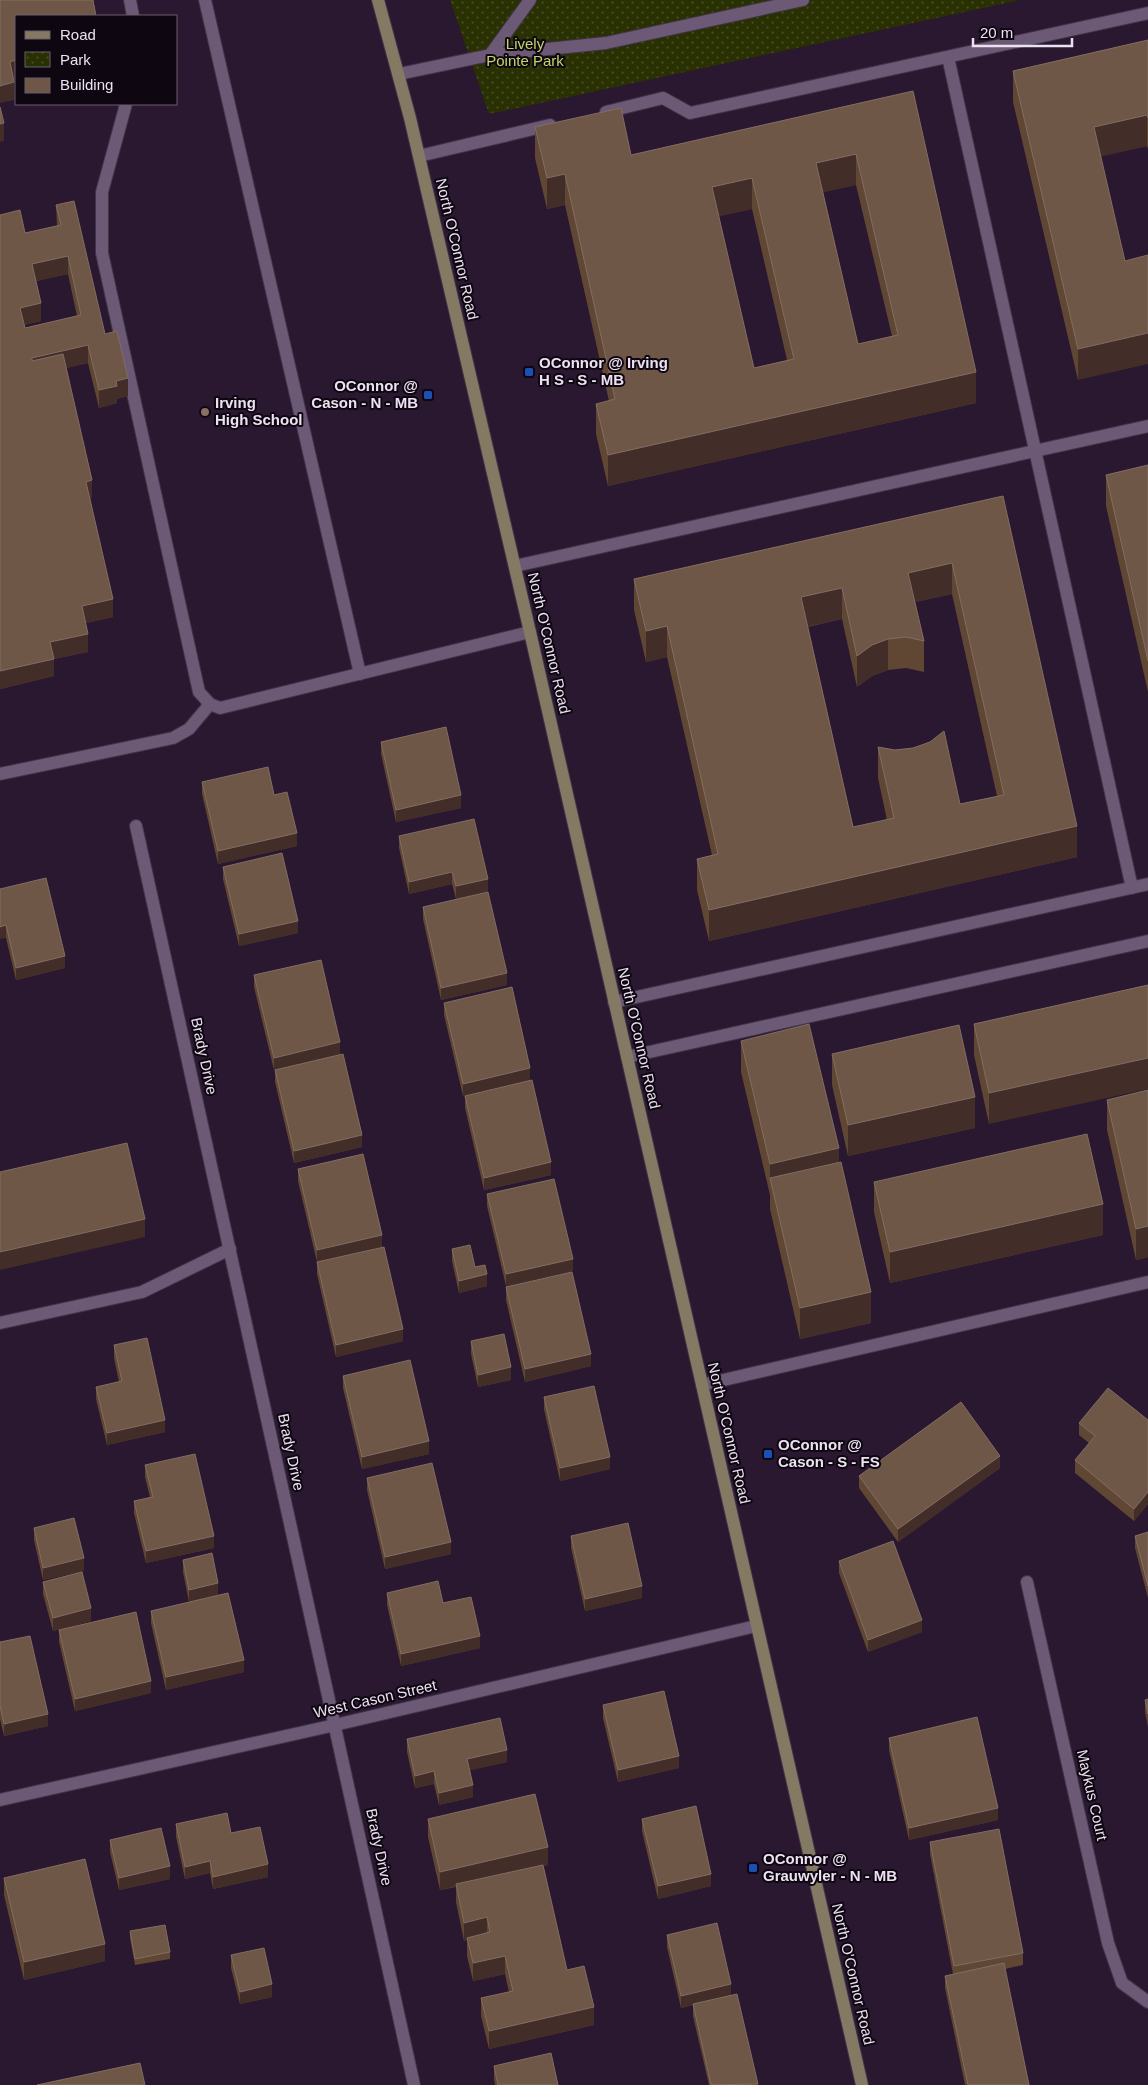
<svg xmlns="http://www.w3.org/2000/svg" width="1148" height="2085" font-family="Helvetica,sans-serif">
<defs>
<pattern id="park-dots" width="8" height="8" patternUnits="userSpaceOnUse" patternTransform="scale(1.25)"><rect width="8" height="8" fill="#293002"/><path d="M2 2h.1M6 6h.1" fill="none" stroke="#484e27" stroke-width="1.8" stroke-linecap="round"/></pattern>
</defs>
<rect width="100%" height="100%" fill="#291830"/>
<path fill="url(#park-dots)" d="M450 0H1020L489 114Z"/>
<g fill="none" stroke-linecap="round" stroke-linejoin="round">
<g stroke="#413448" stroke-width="14">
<path id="service" d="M130 0 133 16
M205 0 360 674
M490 55 606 43 803 0
M948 57 1132 888
M399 74 490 55 530 0
M126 104 102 192V253L199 692 210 704 220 708 530 632
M606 112 663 98 690 113 1148 13
M419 156 550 125
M515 566 1148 426
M0 774 173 738 189 729 210 704
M614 1002 1148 884
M627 1057 1148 941
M0 1323 142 1292 230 1249
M702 1385 1148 1282"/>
</g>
<g stroke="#413448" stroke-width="14">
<path id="minor" d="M136 826 414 2085
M1027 1582 1108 1943 1122 1983 1148 2002
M0 1800 335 1725 756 1626"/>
</g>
<g stroke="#413448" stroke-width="14">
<path id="secondary" d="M378 0 410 118 530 632 862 2085"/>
</g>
<use href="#service" stroke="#6c5975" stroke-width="12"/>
<use href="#minor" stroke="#6c5975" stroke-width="12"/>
<use href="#secondary" stroke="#847a63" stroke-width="12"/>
</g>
<path fill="#604733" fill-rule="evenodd" d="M1148 40V149L1147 146 1101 156 1078 380 1013 102V71Z
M913 91 976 403 608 486 596 434V404L609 401 565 205 547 209 535 158V127L631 155ZM856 185 892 336 858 344 823 192ZM752 209 787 360 754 368 718 216Z
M56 205 128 396 117 399V403L99 408 88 363 66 368 92 498 90 499 113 617 86 623 88 652 54 659V676L0 689 25 233 57 226ZM68 274 77 316 25 328 24 325 41 321 36 281Z
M1148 465V692L1106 506V475Z
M1003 496 1077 857 709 941 697 890V859L712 855 667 657 646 662 634 610V579ZM952 594 997 796 960 804 895 750 878 747V778L887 820 853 827 808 627 842 619 857 687 872 676 888 670 906 668 924 672V641L915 602Z
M381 742 461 808 396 822 381 754Z
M202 782 274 795 297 846 218 864 202 794Z
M399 836 488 891 456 899 452 884 409 894 399 848Z
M223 867 298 933 239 946 223 879Z
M0 889 65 968 16 980 6 938Z
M423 907 507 985 441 1000 423 919Z
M321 960 274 1070 254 987V975Z
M1148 985 989 1124 974 1055V1024Z
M444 1003 530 1081 463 1096 444 1015Z
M741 1041 839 1163 871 1323 800 1339 770 1209V1195L741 1072Z
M832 1054 975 1128 848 1156 832 1085Z
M275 1070 362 1147 294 1163 275 1082Z
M1148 1090V1257L1136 1260 1107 1130V1100Z
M465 1096 551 1175 484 1190 465 1108Z
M363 1154 317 1262 298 1181V1169Z
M874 1182 1103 1235 890 1283 874 1212Z
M487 1194 573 1271 506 1286 487 1206Z
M452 1249 475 1267 487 1286 459 1293 452 1261Z
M317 1262 403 1341 336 1357 317 1274Z
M506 1287 591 1366 525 1382 506 1300Z
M471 1341 511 1380 478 1387 471 1354Z
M114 1345 165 1432 107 1445 96 1399V1387L119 1382 114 1358Z
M343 1376 429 1454 362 1469 343 1388Z
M544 1397 610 1469 560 1481 544 1409Z
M1148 1420V1504L1134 1521 1075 1473V1460L1089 1443 1079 1435V1423Z
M145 1465 214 1548 146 1563 134 1513V1501L150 1497 145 1477Z
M1000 1468 898 1542 859 1488V1476Z
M367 1478 451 1554 385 1569 367 1490Z
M34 1528 84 1571 43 1580 34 1540Z
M1148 1532V1598L1135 1548V1536Z
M571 1536 642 1598 585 1611 571 1548Z
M183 1560 218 1583 189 1602 183 1572Z
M839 1561 922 1632 868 1652 839 1573Z
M43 1582 91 1621 53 1631 43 1594Z
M387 1593 480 1648 401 1666 387 1605Z
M151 1611 244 1672 166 1690 151 1623Z
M59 1630 151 1693 75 1711 59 1642Z
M0 1642 48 1726 4 1736 0 1719Z
M1148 1699V1727L1145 1712V1700Z
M603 1705 679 1768 618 1782 603 1718Z
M889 1738 998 1820 909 1840 889 1750Z
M407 1739 507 1762 470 1770 473 1797 439 1805 434 1784 415 1788 407 1752Z
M428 1819 548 1865 543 1866 567 1970 594 2025 489 2049 481 2016V1998L509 1992 505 1974 473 1981 467 1956V1940L464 1941 456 1902V1887L440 1890 428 1837Z
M642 1819 711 1886 658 1899 642 1831Z
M176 1824 231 1833 268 1877 213 1889 210 1873 185 1879 176 1837Z
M110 1840 170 1879 119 1890 110 1852Z
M930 1842 1023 1953V1965L1005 1969 1029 2085H965L945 1988V1976L953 1974 930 1854Z
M4 1878 105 1961 24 1980 4 1895Z
M130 1931 170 1952V1959L135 1965 130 1938Z
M667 1935 731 1995 758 2085H709L693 2016V2005L681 2008 667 1947Z
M231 1955 272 1997 240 2004 231 1968Z
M494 2066 558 2085H495L494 2079Z"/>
<path fill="#432d29" d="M16 60V78L10 80V62Z
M14 82V100L0 103V86Z
M1147 115V146L1094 158V127Z
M4 123V141L0 142V124Z
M856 154V185L816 194V163Z
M565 174V205L547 209V178Z
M752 178V209L712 218V187Z
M68 256V274L32 282V264Z
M41 303V321L20 326V308Z
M1148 333V364L1078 380V349Z
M88 345V363L32 376V358Z
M976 372V403L608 486V455Z
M128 378V396L117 399V403L99 408V390L116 381Z
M92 480V498L86 500V482Z
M952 563V594L908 604V573Z
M842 588V619L801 628V597Z
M113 599V617L82 624V606Z
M667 626V657L646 662V631Z
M88 634V652L54 659V676L0 689V671L50 642Z
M888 639V670L872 676 857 687V656L872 645Z
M461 795V808L396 822V810Z
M1077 826V857L709 941V910Z
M297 833V846L218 864V851Z
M452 872V884L409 894V882Z
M488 879V891L456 899V886Z
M298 921V933L239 946V934Z
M6 925V938L0 939V927Z
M65 956V968L16 980V968Z
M507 973V985L441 1000V988Z
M340 1042V1055L274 1070V1058Z
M1148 1058V1089L989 1124V1093Z
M530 1068V1081L463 1096V1084Z
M975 1097V1128L848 1156V1125Z
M362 1135V1147L294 1163V1151Z
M839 1148V1179L770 1178V1195V1164Z
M551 1162V1175L484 1190V1178Z
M1103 1204V1235L890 1283V1252Z
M145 1219V1237L0 1270V1252Z
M1148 1226V1257L1136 1260V1229Z
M382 1235V1247L317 1262V1250Z
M573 1259V1271L506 1286V1274Z
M487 1274V1286L459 1293V1281Z
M871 1292V1323L800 1339V1308Z
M403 1329V1341L336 1357V1345Z
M591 1354V1366L525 1382V1369Z
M511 1367V1380L478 1387V1375Z
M165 1420V1432L107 1445V1433Z
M429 1441V1454L362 1469V1457Z
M1000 1456V1468L898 1542V1529Z
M610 1457V1469L560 1481V1468Z
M1148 1492V1504L1134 1521V1509Z
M214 1536V1548L146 1563V1551Z
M451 1542V1554L385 1569V1557Z
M84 1558V1571L43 1580V1568Z
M218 1583V1595L189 1602V1590Z
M642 1586V1598L585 1611V1599Z
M91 1608V1621L53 1631V1618Z
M922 1620V1632L868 1652V1640Z
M480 1636V1648L401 1666V1654Z
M244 1660V1672L166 1690V1677Z
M151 1681V1693L75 1711V1699Z
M48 1714V1726L4 1736V1724Z
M507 1750V1762L467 1771V1759Z
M679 1756V1768L618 1782V1770Z
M434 1771V1784L415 1788V1776Z
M473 1785V1797L439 1805V1793Z
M998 1808V1820L909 1840V1828Z
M548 1847V1865L440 1890V1872Z
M210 1861V1873L185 1879V1867Z
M268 1864V1877L213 1889V1877Z
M170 1866V1879L119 1890V1878Z
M711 1874V1886L658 1899V1886Z
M487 1917V1935L464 1941V1923Z
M105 1944V1961L24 1980V1962Z
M505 1956V1974L473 1981V1963Z
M272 1984V1997L240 2004V1992Z
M731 1984V1996L681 2008V1996Z
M594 2007V2025L489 2049V2031Z"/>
<path fill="#6f5748" stroke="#826d62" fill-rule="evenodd" d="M0 0H93L96 16H16V60L10 62 14 82 0 86Z
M1148 40V118L1147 115 1094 127 1125 261 1148 255V333L1078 349 1013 71Z
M913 91 976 372 608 455 596 404 615 399 565 174 547 178 535 127 621 108 631 155ZM856 154 898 335 858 344 816 163ZM752 178 794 359 754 368 712 187Z
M0 107 4 123 0 124Z
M74 201 105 334 117 331 128 378 116 381 117 386 99 390 88 345 32 358V361L63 354 92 480 86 482 113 599 82 606 88 634 50 642 54 659 0 671V215L20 210 25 233 61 225 56 205ZM68 256 81 315 25 328 20 308 41 303 32 264Z
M1148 465V661L1106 475Z
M1003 496 1077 826 709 910 697 859 718 854 667 626 646 631 634 579ZM952 563 1004 795 960 804 944 731 930 742 913 748 895 750 878 747 894 818 853 827 801 597 842 588 857 656 872 645 888 639 906 637 924 641 908 573Z
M446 727 461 795 396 810 381 742Z
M268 767 274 795 287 792 297 833 218 851 202 782Z
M474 819 488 879 456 886 452 872 409 882 399 836Z
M282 853 298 921 239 934 223 867Z
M46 878 65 956 16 968 6 925 0 927V889Z
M488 892 507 973 441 988 423 907Z
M321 960 340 1042 274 1058 254 975Z
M1148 985V1058L989 1093 974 1024Z
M512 987 530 1068 463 1084 444 1003Z
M809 1024 839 1148 770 1164 741 1041Z
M959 1025 975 1097 848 1125 832 1054Z
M343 1054 362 1135 294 1151 275 1070Z
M532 1080 551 1162 484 1178 465 1096Z
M1148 1090V1226L1136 1229 1107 1100Z
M1087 1134 1103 1204 890 1252 874 1182Z
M127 1143 145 1219 0 1252V1172Z
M363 1154 382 1235 317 1250 298 1169Z
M841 1162 871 1292 800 1308 770 1178Z
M554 1179 573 1259 506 1274 487 1194Z
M470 1245 475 1267 485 1265 487 1274 459 1281 452 1249Z
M384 1247 403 1329 336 1345 317 1262Z
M572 1272 591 1354 525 1369 506 1287Z
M504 1334 511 1367 478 1375 471 1341Z
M147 1338 165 1420 107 1433 96 1387 122 1381 114 1345Z
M410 1360 429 1441 362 1457 343 1376Z
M594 1386 610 1457 560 1468 544 1397Z
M1108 1388 1148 1420V1492L1134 1509 1075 1460 1095 1436 1079 1423Z
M961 1402 1000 1456 898 1529 859 1476Z
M195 1454 214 1536 146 1551 134 1501 153 1497 145 1465Z
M432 1463 451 1542 385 1557 367 1478Z
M74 1518 84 1558 43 1568 34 1528Z
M628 1523 642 1586 585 1599 571 1536Z
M1148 1532V1586L1135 1536Z
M893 1541 922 1620 868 1640 839 1561Z
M212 1553 218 1583 189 1590 183 1560Z
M82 1572 91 1608 53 1618 43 1582Z
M438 1581 443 1603 471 1597 480 1636 401 1654 387 1593Z
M228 1593 244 1660 166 1677 151 1611Z
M136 1612 151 1681 75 1699 59 1630Z
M30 1636 48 1714 4 1724 0 1706V1642Z
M664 1691 679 1756 618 1770 603 1705Z
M1148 1699V1714L1145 1700Z
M977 1717 998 1808 909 1828 889 1738Z
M500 1718 507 1750 467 1759 473 1785 439 1793 434 1771 415 1776 407 1739Z
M535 1794 548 1847 440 1872 428 1819Z
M696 1806 711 1874 658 1886 642 1819Z
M227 1813 231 1833 260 1827 268 1864 213 1877 210 1861 185 1867 176 1824Z
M161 1828 170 1866 119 1878 110 1840Z
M999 1829 1023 1953 954 1966 930 1842Z
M85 1859 105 1944 24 1962 4 1878Z
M543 1865 567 1970 584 1966 594 2007 489 2031 481 1998 513 1991 505 1956 473 1963 467 1938 490 1932 487 1917 464 1923 456 1884Z
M717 1923 731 1984 681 1996 667 1935Z
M165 1925 170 1952 135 1959 130 1931Z
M264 1948 272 1984 240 1992 231 1955Z
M1004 1963 1029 2085H968L945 1976Z
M737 1994 758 2084 711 2085 693 2004Z
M551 2053 558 2085H498L494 2066Z
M140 2063 145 2085H37Z"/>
<g fill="#1a4fb4" stroke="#0e0711" stroke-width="2">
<rect x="524" y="367" width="10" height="10" rx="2.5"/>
<rect x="423" y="390" width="10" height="10" rx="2.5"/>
<rect x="763" y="1449" width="10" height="10" rx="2.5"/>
<rect x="748" y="1863" width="10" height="10" rx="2.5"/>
</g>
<circle fill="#8d6e63" stroke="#0e0711" stroke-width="2" cx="205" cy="412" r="5"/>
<g text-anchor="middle" stroke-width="4" stroke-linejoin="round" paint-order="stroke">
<g font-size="15" fill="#c2d668" stroke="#0e0711">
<text x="525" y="49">Lively<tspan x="525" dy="17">Pointe Park</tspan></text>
</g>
<g font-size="15" fill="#ece1f1" stroke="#0e0711">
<text transform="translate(457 249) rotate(77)" y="5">North O'Connor Road</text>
<text transform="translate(549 643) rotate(77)" y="5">North O'Connor Road</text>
<text transform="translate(639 1038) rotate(77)" y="5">North O'Connor Road</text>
<text transform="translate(204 1056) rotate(78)" y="5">Brady Drive</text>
<text transform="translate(729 1433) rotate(77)" y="5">North O'Connor Road</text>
<text transform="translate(291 1452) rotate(78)" y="5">Brady Drive</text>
<text transform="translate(375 1699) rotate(-13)" y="5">West Cason Street</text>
<text transform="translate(1092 1795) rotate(77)" y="5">Maykus Court</text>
<text transform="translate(379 1847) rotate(78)" y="5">Brady Drive</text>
<text transform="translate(853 1974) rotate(77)" y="5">North O'Connor Road</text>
</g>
<g font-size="15" font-weight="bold" fill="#ece1f1" stroke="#0e0711" text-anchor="start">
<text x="539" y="368">OConnor @ Irving<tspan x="539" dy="17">H S - S - MB</tspan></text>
<text x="418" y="391" text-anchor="end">OConnor @<tspan x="418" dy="17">Cason - N - MB</tspan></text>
<text x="215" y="408">Irving<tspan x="215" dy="17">High School</tspan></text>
<text x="778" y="1450">OConnor @<tspan x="778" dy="17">Cason - S - FS</tspan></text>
<text x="763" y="1864">OConnor @<tspan x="763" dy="17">Grauwyler - N - MB</tspan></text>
</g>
</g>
<rect x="15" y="15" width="162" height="90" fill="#0e0711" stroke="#675e6b"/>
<rect x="25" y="31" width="25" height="8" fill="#847a63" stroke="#675e6b"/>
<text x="60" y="40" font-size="15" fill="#ece1f1">Road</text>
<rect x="25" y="52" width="25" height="15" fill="url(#park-dots)" stroke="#675e6b"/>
<text x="60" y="65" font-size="15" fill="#ece1f1">Park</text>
<rect x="25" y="78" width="25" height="15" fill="#6f5748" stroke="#675e6b"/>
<text x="60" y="90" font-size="15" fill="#ece1f1">Building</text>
<path d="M973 38v8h99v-8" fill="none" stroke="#ece1f1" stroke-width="2.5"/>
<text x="980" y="38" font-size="15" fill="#ece1f1" stroke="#0e0711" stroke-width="4" paint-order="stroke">20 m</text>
</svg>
